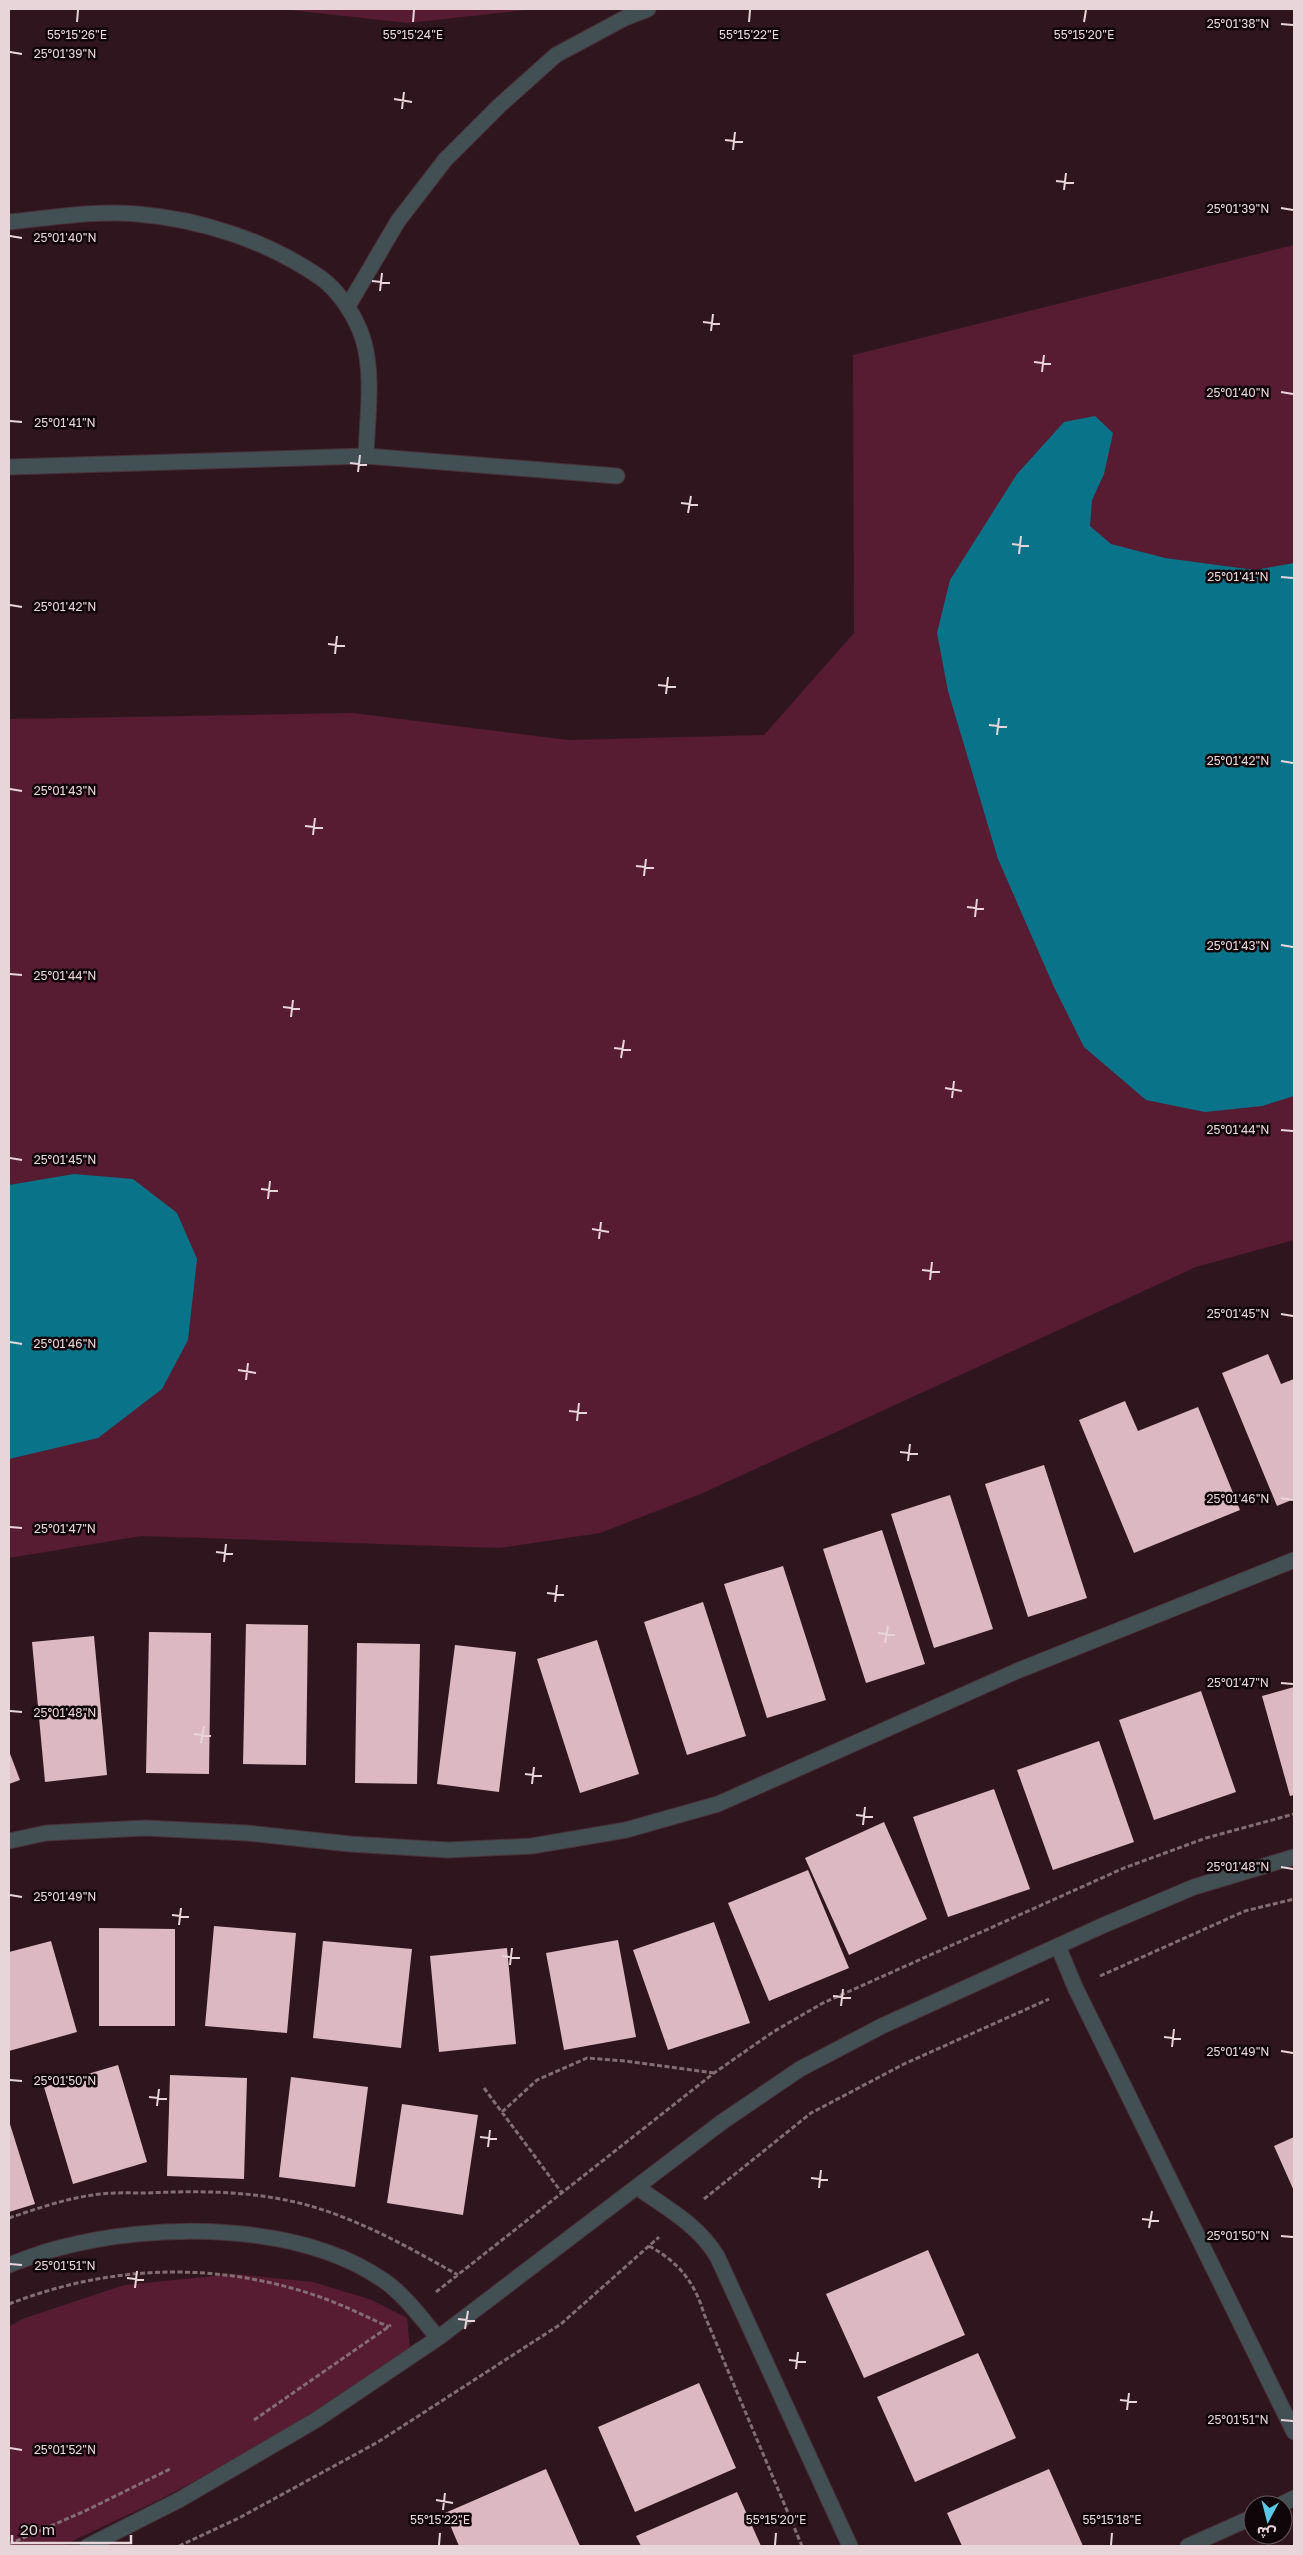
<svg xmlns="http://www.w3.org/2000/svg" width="1303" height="2555" font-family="'Golos Text','Noto Sans Arabic',sans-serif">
<rect width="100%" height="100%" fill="#2f161e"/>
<path fill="#571b32" d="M281 9H535L408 23Z
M1294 245V1240L1196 1267 703 1493 600 1533 500 1548 141 1536 9 1558V719L353 713 568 740 764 735 854 633 853 355Z
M234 2274 313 2282 372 2300 407 2318 410 2348 285 2433 159 2500 62 2546H9V2327L22 2319 124 2285Z"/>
<path fill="#097489" d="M1095 416 1113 433 1104 474 1092 500 1090 526 1111 544 1165 558 1255 570 1294 563V1096L1262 1106 1205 1112 1146 1100 1084 1047 1054 987 998 859 948 691 937 633 950 580 1017 474 1064 422Z
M74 1174 133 1179 177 1213 197 1259 188 1340 162 1389 98 1438 9 1459V1185Z"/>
<path fill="#dbb8c2" d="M1268 1354 1281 1384 1294 1379V1499L1277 1506 1222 1373Z
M1125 1401 1138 1431 1198 1407 1240 1510 1134 1553 1079 1420Z
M1044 1465 1087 1598 1028 1617 985 1484Z
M950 1495 993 1629 934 1648 891 1514Z
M882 1530 925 1664 866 1683 823 1549Z
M783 1566 826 1700 767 1718 724 1584Z
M703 1602 746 1736 687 1755 644 1622Z
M246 1624 308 1625 306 1765 243 1764Z
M149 1632 211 1633 209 1774 146 1773Z
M94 1636 107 1775 45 1782 32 1642Z
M597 1640 639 1774 580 1793 537 1659Z
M357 1643 420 1644 417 1784 355 1783Z
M455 1645 516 1652 499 1792 437 1784Z
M1294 1687V1795L1290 1796 1262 1696Z
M1201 1691 1236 1792 1154 1820 1119 1720Z
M1099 1741 1134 1842 1053 1870 1017 1770Z
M9 1751 20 1780 9 1784Z
M994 1789 1030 1889 948 1917 913 1817Z
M884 1822 927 1919 849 1955 805 1858Z
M808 1870 849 1968 769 2001 728 1903Z
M714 1922 750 2023 668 2050 633 1950Z
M214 1926 296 1933 287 2033 205 2026Z
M99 1928 175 1929V2026H99Z
M618 1940 636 2037 564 2050 546 1953Z
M51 1941 77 2032 9 2051V1952Z
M323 1941 412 1949 401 2048 313 2038Z
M507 1948 516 2044 439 2052 430 1956Z
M118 2065 147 2162 73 2184 44 2087Z
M170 2075 247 2078 244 2179 167 2176Z
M291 2077 368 2087 355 2187 279 2177Z
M402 2104 478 2115 463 2215 387 2203Z
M9 2121 35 2204 9 2212Z
M1294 2137V2191L1274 2146Z
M928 2250 965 2335 864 2378 826 2294Z
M978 2353 1016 2438 915 2482 877 2397Z
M699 2383 736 2468 635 2512 598 2427Z
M546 2469 580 2546H459L445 2513Z
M1049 2469 1083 2546H962L947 2513Z
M737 2492 761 2546H641L636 2536Z"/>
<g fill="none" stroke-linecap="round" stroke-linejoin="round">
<g stroke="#493138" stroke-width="17">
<path id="minor" d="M9 222C51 218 95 210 137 214 200 219 268 241 321 278 340 292 356 317 363 339 374 375 367 419 366 456
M348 306 398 221 445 160 499 106 556 55 625 18 648 9
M9 467 366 456 617 476
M9 1841 46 1833 145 1828 247 1833 350 1844 448 1850 532 1846 626 1830 718 1804 1017 1671 1294 1560
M1058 1946 1075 1987 1294 2432
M638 2188C667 2208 698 2225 717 2256L850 2546
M9 2265C25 2259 42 2252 59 2248 156 2222 298 2222 383 2280 404 2294 422 2319 438 2338
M1280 2505 1294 2498
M88 2546 179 2500 316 2420 438 2338 722 2122 800 2069 882 2026 1104 1925 1194 1887 1294 1857
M1188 2546 1253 2517"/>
</g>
<path stroke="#836d73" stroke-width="3" stroke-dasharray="5 2.5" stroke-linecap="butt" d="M1100 1976 1245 1911 1294 1899
M484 2088 562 2193
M502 2112 537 2080 587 2058 625 2061 714 2073
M704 2199 811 2113 904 2064 1049 1999
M9 2218C36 2209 64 2199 93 2195 110 2192 128 2193 146 2193 209 2190 272 2191 332 2213 377 2229 417 2252 458 2275
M649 2246C679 2262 695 2283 704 2314L802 2546
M436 2292 714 2073 773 2032 821 2004 1124 1868 1206 1838 1294 1814
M9 2304C112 2264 219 2261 323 2298 345 2306 367 2317 389 2327
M254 2420 391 2325
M9 2544 83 2512 172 2468
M179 2546 239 2518 378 2442 561 2324 659 2237"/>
<use href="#minor" stroke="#425054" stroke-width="15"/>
</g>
<path fill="none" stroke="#e8d5da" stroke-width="2" d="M77 22 78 10M413 22 414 10M749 22 750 10M1084 22 1086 10M1281 24 1293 25M10 52 22 54M394 99 412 102M402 109 404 92M725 140 743 142M733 150 735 132M1056 181 1074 183M1064 190 1066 173M1281 208 1293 210M10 236 22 238M372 281 390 283M380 291 382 273M703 322 720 324M711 331 713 314M1034 362 1051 364M1042 372 1044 355M1281 392 1293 394M10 421 22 422M350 463 367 465M358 472 360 455M681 503 698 505M688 513 691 496M1012 544 1029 546M1019 554 1021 536M1281 577 1293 578M10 605 22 607M328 644 345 646M335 654 337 636M658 685 676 687M666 694 668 677M989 725 1007 727M997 735 999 718M1281 761 1293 763M10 789 22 791M305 826 323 828M313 835 315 818M636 866 654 868M644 876 646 859M967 907 984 909M975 917 977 899M1281 945 1293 947M10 974 22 975M283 1007 300 1009M291 1017 293 1000M614 1048 631 1050M621 1058 624 1040M945 1088 962 1091M952 1098 954 1081M1281 1130 1293 1131M10 1158 22 1160M261 1189 278 1191M268 1199 270 1181M592 1229 609 1232M599 1239 601 1222M922 1270 940 1272M930 1280 932 1262M1281 1314 1293 1316M10 1342 22 1344M238 1370 256 1373M246 1380 248 1363M569 1411 587 1413M577 1421 579 1403M900 1452 918 1454M908 1461 910 1444M1281 1498 1293 1500M10 1527 22 1528M216 1552 233 1554M224 1562 226 1544M547 1593 564 1595M555 1602 557 1585M878 1633 895 1635M885 1643 888 1626M1281 1683 1293 1684M10 1711 22 1712M194 1734 211 1736M201 1743 204 1726M525 1774 542 1776M532 1784 534 1767M856 1815 873 1817M863 1825 865 1807M1281 1867 1293 1869M10 1895 22 1897M172 1915 189 1917M179 1925 181 1908M502 1956 520 1958M510 1965 512 1948M833 1996 851 1998M841 2006 843 1989M1164 2037 1181 2039M1172 2047 1174 2029M1281 2051 1293 2053M10 2080 22 2081M149 2097 167 2099M157 2106 159 2089M480 2137 497 2139M488 2147 490 2130M811 2178 828 2180M819 2188 821 2170M1142 2219 1159 2221M1149 2228 1152 2211M1281 2236 1293 2237M10 2264 22 2265M127 2278 144 2280M135 2288 137 2271M458 2319 475 2321M465 2329 468 2311M789 2360 806 2362M796 2369 798 2352M1120 2400 1137 2402M1127 2410 1129 2393M1281 2420 1293 2421M10 2448 22 2450M436 2500 453 2503M443 2510 445 2493M439 2545 440 2533M775 2545 776 2533M1111 2545 1112 2533"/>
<g font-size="12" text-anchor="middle" fill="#e8d5da" stroke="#100609" stroke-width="5" stroke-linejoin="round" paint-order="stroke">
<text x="1238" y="28">25°01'38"N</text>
<text x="77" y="39">55°15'26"E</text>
<text x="413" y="39">55°15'24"E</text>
<text x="749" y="39">55°15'22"E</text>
<text x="1084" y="39">55°15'20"E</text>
<text x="65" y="58">25°01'39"N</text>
<text x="1238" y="213">25°01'39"N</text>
<text x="65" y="242">25°01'40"N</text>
<text x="1238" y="397">25°01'40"N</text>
<text x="65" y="427">25°01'41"N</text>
<text x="1238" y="581">25°01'41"N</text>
<text x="65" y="611">25°01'42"N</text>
<text x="1238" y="765">25°01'42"N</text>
<text x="65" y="795">25°01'43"N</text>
<text x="1238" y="950">25°01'43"N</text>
<text x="65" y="980">25°01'44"N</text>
<text x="1238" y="1134">25°01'44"N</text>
<text x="65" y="1164">25°01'45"N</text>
<text x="1238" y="1318">25°01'45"N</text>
<text x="65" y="1348">25°01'46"N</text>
<text x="1238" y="1503">25°01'46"N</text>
<text x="65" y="1533">25°01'47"N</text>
<text x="1238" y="1687">25°01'47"N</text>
<text x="65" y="1717">25°01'48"N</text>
<text x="1238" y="1871">25°01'48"N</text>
<text x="65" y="1901">25°01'49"N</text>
<text x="1238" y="2056">25°01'49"N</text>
<text x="65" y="2085">25°01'50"N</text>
<text x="1238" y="2240">25°01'50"N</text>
<text x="65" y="2270">25°01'51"N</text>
<text x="1238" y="2424">25°01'51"N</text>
<text x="65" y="2454">25°01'52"N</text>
<text x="440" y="2524">55°15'22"E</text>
<text x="776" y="2524">55°15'20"E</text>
<text x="1112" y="2524">55°15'18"E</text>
</g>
<rect width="1303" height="2555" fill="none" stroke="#e8d5da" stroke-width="20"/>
<g transform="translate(1268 2520) rotate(187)"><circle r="24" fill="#100609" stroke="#66595d"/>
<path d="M0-4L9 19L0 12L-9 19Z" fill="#59c8e5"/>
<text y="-8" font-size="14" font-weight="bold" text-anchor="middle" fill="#e8d5da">ش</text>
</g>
<path d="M12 2535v8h119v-8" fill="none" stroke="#e8d5da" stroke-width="2.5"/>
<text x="20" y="2535" font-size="15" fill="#e8d5da" stroke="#100609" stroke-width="4" paint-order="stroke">20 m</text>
</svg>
